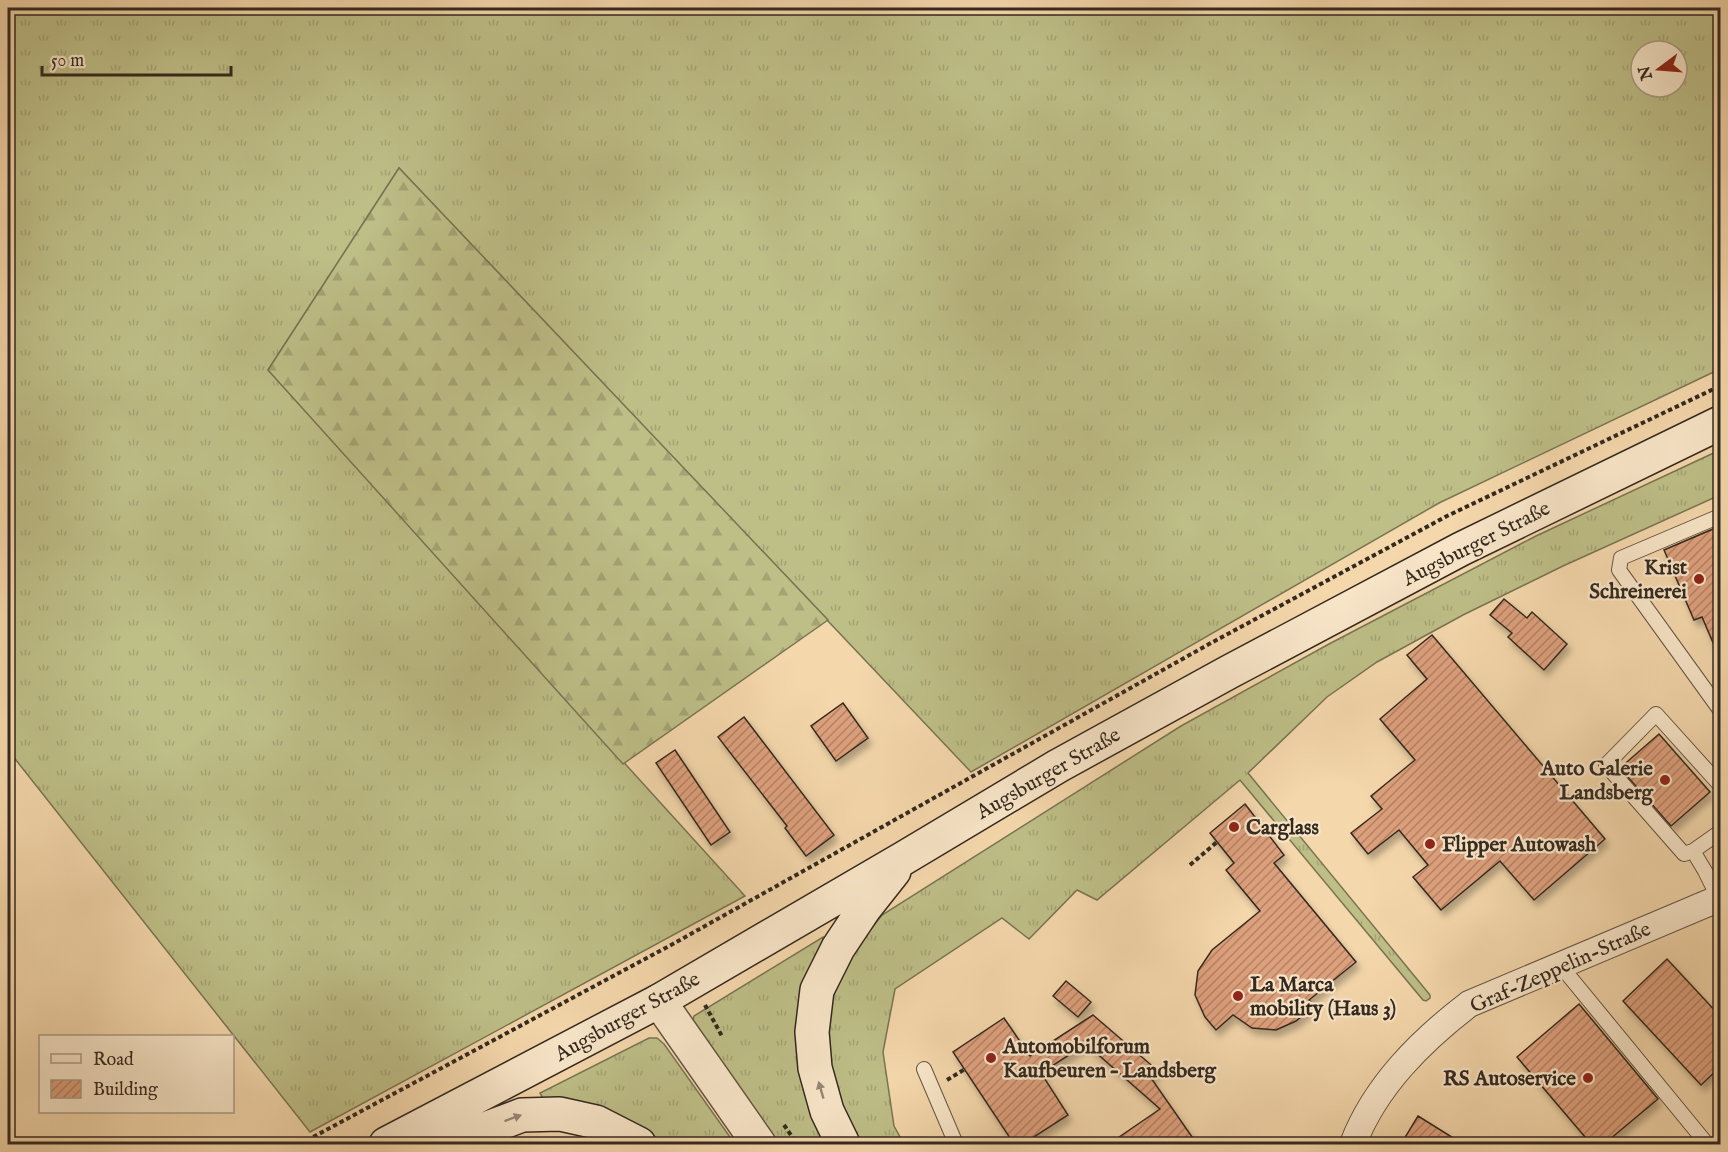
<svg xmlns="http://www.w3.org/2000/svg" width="1728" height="1152" font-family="'IM FELL English',serif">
<defs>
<pattern id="grass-tufts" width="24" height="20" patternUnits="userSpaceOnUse" patternTransform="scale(1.5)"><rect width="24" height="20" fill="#bebe87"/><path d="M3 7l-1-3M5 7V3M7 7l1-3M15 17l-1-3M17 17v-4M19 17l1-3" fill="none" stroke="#a4a374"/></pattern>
<pattern id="forest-firs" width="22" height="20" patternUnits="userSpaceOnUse" patternTransform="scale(1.5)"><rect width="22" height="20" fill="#bebe87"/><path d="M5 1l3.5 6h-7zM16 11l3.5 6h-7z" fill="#a4a374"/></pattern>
<pattern id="building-hatch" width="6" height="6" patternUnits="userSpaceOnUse" patternTransform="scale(1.5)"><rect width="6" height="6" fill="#dda07c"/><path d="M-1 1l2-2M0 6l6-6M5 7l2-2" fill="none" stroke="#b48265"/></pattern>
<filter id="shadow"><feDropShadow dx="3.5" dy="6" stdDeviation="3" flood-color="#0004"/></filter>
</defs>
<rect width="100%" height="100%" fill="#f4d7ab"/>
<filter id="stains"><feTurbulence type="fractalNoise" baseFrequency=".00333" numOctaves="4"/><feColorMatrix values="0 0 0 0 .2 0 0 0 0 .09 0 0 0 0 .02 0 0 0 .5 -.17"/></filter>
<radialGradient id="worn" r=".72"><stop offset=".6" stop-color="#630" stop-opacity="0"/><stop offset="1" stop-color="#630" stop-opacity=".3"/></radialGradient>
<path fill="url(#grass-tufts)" stroke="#797453" stroke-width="1.5" fill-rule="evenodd" d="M8 8H1720V369L1439 503 971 772 399 168 268 370 745 896 310 1132 8 750ZM1641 51H1677V87H1641Z
M1720 450V495L1563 566 1463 615 1377 662 1327 697 1248 773 1430 995V998L1426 1001 1423 1000 1240 780 1097 900 1077 890 1029 939 1002 918 895 989 883 1052 894 1126 904 1144H857L851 1134 824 1049 829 997 851 954 882 915 1181 726 1329 644 1536 536Z
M823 937 828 1144H776L692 1024 694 1016Z
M649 1038H657L664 1044 735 1144H667L630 1122 544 1100 540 1093Z"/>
<path fill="url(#forest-firs)" stroke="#797453" stroke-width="1.5" d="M399 168 828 620 623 764 268 370Z"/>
<path fill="url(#building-hatch)" stroke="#34291f" stroke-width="1.5" filter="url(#shadow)" d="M1720 526V659L1702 617 1694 620 1664 550Z
M1504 599 1527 618 1532 612 1567 644 1544 670 1508 637 1512 633 1490 615Z
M1432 635 1605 839 1534 900 1500 861 1441 910 1413 877 1428 865 1399 830 1368 854 1351 833 1382 809 1371 796 1415 760 1380 719 1427 679 1407 655Z
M843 703 868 738 836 761 811 726Z
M744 717 834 835 806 856 785 828 787 826 718 737Z
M1659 734 1710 792 1671 826 1620 768Z
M675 750 730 832 711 845 656 763Z
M1245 804 1284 855 1274 863 1356 962 1309 1000 1314 1006 1296 1021 1276 1030 1252 1028 1233 1015 1216 1030 1205 1017 1195 995 1198 971 1212 950 1260 911 1226 870 1234 863 1210 833Z
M1667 959 1720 1016V1067L1701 1085 1623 1001Z
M1066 981 1091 1002 1078 1017 1053 996Z
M1579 1004 1658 1099 1604 1144H1591L1517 1057Z
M1093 1015 1157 1070 1151 1078 1197 1144H1109L1160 1109 1086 1044 1041 1073 1068 1115 1023 1144H1014L953 1052 1004 1018 1030 1056Z
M1418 1116 1463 1144H1401Z"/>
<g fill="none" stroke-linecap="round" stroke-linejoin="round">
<g stroke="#645442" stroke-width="16">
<path id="service" d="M1720 516 1621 558 1619 570 1720 710
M1720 785 1656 714 1606 765 1684 854 1693 851 1720 832
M1693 851 1705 871 1719 899
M1560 965 1707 1144
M924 1069 956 1144"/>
</g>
<g stroke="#645442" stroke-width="28">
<path id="minor" d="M1353 1144C1375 1086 1421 1041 1469 1004L1720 898"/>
</g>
<g stroke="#645442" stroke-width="36">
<path id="tertiary" d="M659 1001 759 1144"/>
</g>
<g stroke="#34291f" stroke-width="36">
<path id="secondary" d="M418 1128 461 1138 522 1115 560 1114 596 1122 639 1144
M386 1144 659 1001 904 858 1058 766 1229 672 1461 549 1720 423
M843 1144 827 1111 815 1068 812 1032 817 990 838 948 864 909 894 871"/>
</g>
<path stroke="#34291f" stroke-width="4" stroke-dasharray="4.5 3" stroke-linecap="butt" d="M1190 865 1217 842
M705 1005 723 1038
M947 1080 965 1069
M784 1125 797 1144
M300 1144 671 945 1211 643 1447 516 1720 386"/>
<use href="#service" stroke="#f8e5c8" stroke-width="14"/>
<use href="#minor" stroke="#f8e5c8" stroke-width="26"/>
<use href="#tertiary" stroke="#f8e5c8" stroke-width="33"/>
<use href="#secondary" stroke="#f8e5c8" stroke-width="33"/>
</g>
<defs><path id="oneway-solid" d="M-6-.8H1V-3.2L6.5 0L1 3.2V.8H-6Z" transform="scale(1.5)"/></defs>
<g fill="#968774">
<use href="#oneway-solid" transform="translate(821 1090) rotate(-106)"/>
<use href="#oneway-solid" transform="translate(513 1118) rotate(-20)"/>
</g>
<g fill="#8f2418" stroke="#f8e5c8" stroke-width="2">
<circle cx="1699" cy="579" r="6"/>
<circle cx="1665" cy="780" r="6"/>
<circle cx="1234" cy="827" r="6"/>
<circle cx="1430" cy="844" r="6"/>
<circle cx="1238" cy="996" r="6"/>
<circle cx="991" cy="1058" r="6"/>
<circle cx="1588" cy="1078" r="6"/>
</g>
<g text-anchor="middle" stroke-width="4.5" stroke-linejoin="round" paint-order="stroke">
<g font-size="21" fill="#34291f" stroke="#f8e5c8">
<text transform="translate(1476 543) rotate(-27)" y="7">Augsburger Straße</text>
<text transform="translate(1048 773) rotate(-30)" y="7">Augsburger Straße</text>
<text transform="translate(1560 967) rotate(-24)" y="7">Graf-Zeppelin-Straße</text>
<text transform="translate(627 1016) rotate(-29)" y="7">Augsburger Straße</text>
</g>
<g font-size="21" font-weight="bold" fill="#34291f" stroke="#f8e5c8" text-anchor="start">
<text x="1687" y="574" text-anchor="end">Krist<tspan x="1687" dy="24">Schreinerei</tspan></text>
<text x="1653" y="775" text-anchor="end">Auto Galerie<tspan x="1653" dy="24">Landsberg</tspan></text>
<text x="1246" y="834">Carglass</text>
<text x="1442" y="851">Flipper Autowash</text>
<text x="1250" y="991">La Marca<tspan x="1250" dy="24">mobility (Haus 3)</tspan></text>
<text x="1003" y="1053">Automobilforum<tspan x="1003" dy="24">Kaufbeuren – Landsberg</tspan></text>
<text x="1576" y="1085" text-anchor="end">RS Autoservice</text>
</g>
</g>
<rect width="1728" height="1152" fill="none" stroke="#f4d7ab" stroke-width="30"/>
<rect x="9" y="9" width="1710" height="1134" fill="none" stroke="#34291f" stroke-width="3"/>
<rect x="15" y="15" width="1698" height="1122" fill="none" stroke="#34291f" stroke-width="1.5"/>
<rect x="39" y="1035" width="195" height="78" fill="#f8e5c8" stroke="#aa9a84" stroke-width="1.5"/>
<rect x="51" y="1054" width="30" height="9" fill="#f8e5c8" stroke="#aa9a84" stroke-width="1.5"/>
<text x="93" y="1065" font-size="18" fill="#34291f">Road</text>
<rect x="51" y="1080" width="30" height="18" fill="url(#building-hatch)" stroke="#aa9a84" stroke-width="1.5"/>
<text x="93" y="1095" font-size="18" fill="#34291f">Building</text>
<g transform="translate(1659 69) rotate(254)"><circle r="28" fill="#f8e5c8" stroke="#aa9a84" stroke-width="1.5"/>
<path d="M0-4.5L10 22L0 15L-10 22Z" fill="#8f2418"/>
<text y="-9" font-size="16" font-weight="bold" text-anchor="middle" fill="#34291f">N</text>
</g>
<path d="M42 66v9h189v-9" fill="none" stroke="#34291f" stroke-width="3"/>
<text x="51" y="66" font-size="18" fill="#34291f" stroke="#f8e5c8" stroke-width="4.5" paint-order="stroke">50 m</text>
<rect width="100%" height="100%" filter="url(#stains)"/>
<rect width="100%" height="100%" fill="url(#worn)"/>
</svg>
